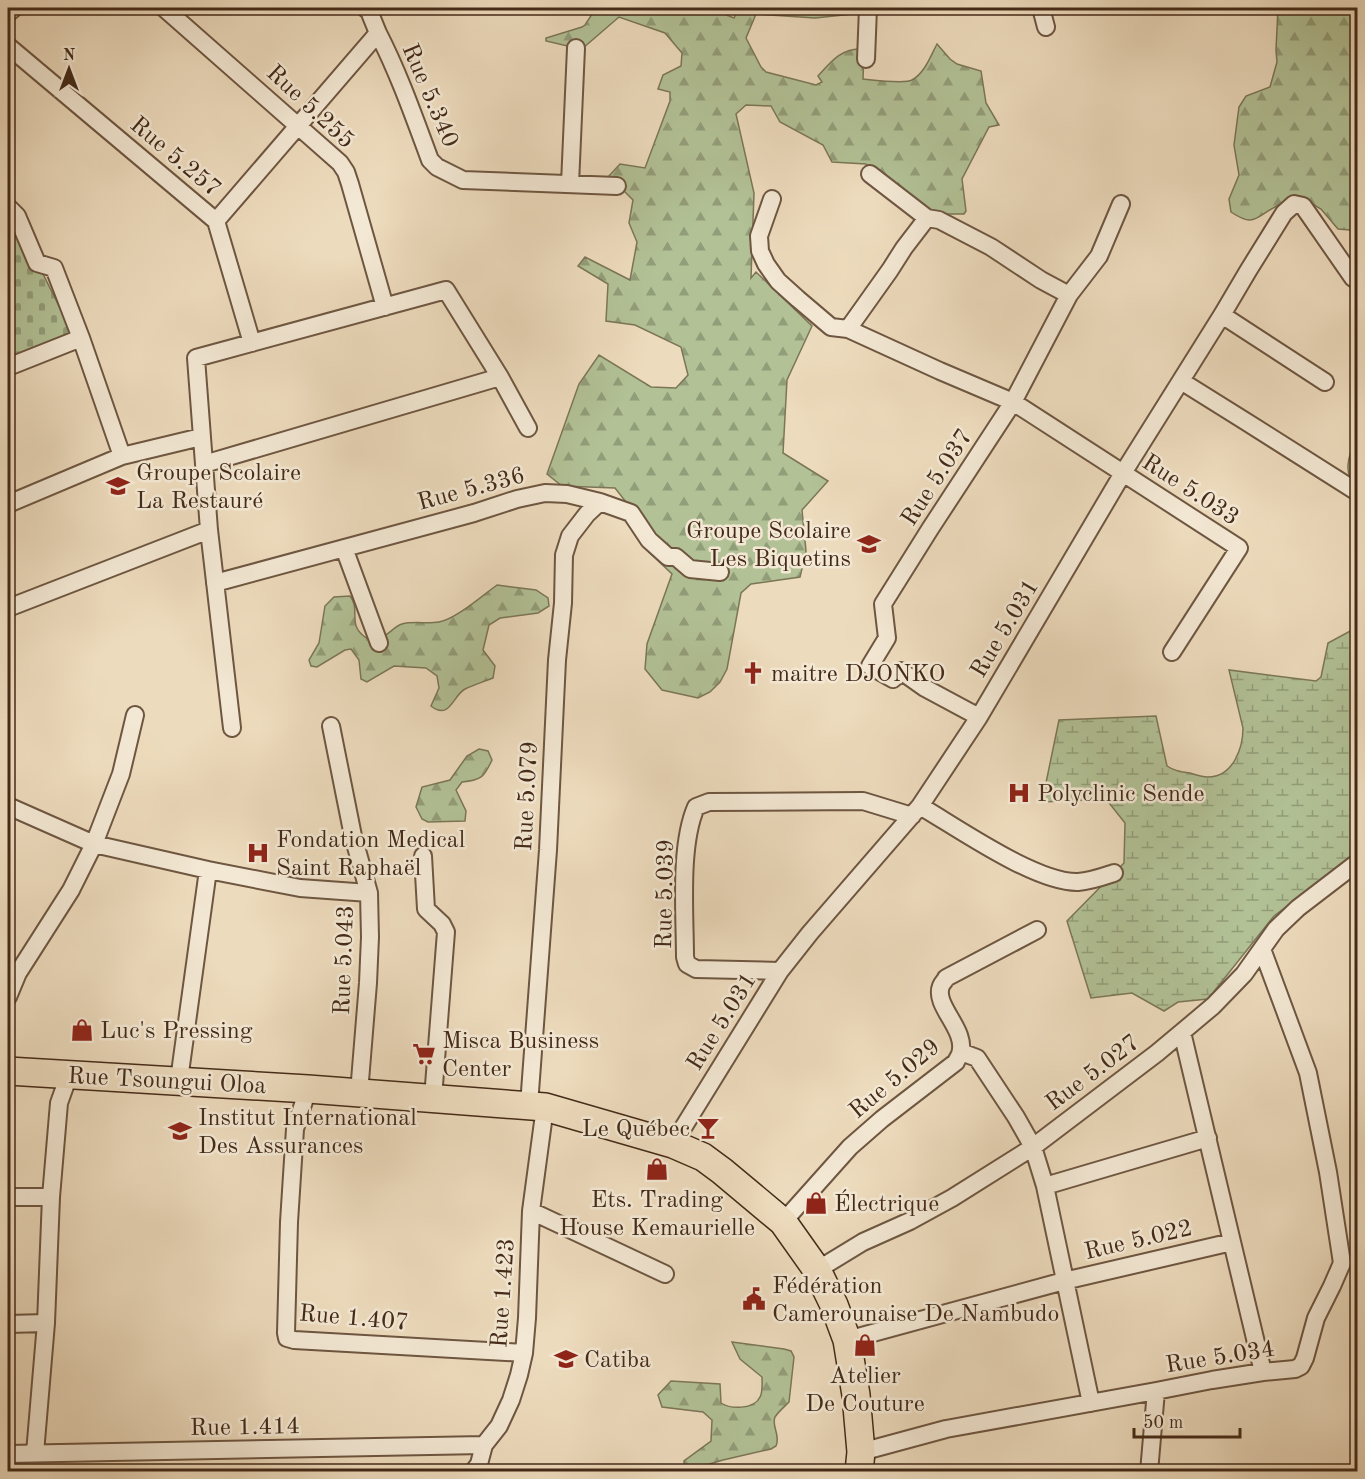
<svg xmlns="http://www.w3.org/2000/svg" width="1365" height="1479" font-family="'Old Standard TT',serif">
<defs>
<pattern id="forest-firs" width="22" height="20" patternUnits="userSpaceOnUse" patternTransform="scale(1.5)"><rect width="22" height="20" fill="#b2c196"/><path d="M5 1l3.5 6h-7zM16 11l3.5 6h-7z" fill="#929d79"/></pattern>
<pattern id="wetland-marsh" width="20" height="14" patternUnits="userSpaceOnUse" patternTransform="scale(1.5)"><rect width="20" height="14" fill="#b2c196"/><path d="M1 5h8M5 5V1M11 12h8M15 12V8" fill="none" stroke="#929d79"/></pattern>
<pattern id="cemetery-stones" width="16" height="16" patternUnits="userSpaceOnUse" patternTransform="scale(1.5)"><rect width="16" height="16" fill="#b2c196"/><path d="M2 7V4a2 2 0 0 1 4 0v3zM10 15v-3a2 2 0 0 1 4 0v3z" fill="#929d79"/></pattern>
</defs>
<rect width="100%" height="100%" fill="#eddbbd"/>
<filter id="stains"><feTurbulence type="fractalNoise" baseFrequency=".00333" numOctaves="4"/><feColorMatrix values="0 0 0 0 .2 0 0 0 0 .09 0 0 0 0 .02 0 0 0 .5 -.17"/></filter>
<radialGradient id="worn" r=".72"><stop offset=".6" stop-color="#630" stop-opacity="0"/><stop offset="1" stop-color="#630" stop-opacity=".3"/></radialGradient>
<path fill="url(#forest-firs)" stroke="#7b7657" stroke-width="1.5" d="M596 8H709L734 18 739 8H858V10L853 14 815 18 756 14 746 38 761 67 766 72 816 85 822 82 818 76C830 63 841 48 861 49L864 54 863 79C873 80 905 84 912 80 925 73 931 55 937 44L950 59 957 64 981 71 986 103 999 125 989 127 962 179 966 211 964 214H934L866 164 832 162 823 145 780 122 771 106 746 105 736 114 754 193 751 278 756 272 812 326 787 380 783 453 828 481 802 510 806 551 800 577 751 584 741 593 727 669 720 682 710 692 698 698 662 690 645 669 647 644 672 574 649 552 641 521 615 488 562 486 547 474 579 384 599 355 651 387 676 388 688 375 681 347 635 325 606 321 608 284 578 266 585 257 630 280 637 242 629 223 633 200 609 176 620 164 645 168 670 101V92L658 89 663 75 681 66 682 53 665 33 619 17 583 48H576L546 41V38L582 27 585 25Z
M1278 8H1357V227L1350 230 1338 229 1321 209 1299 196C1291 199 1284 202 1277 206 1255 217 1255 228 1231 212L1229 199 1239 175 1234 145 1239 107 1246 96 1270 87 1277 62 1276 50Z
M497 585 536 590 548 598 549 606 538 613 500 618 489 625 483 650 495 666 493 678C483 682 473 685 465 689 453 695 450 721 431 706L439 688 437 676 426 668 394 666 367 682 361 679 359 660 351 649 345 650 317 667 311 666 309 660 319 643 325 606 334 597 350 596C361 609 347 625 365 637 381 647 391 627 402 624 413 621 427 624 439 622 456 619 483 595 497 585Z
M479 749 488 751 492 760C484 777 482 780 462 782L456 790 466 811 465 821 428 822 422 819 416 807 422 787 450 780 467 756Z
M732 1342 784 1349 791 1351 794 1357 789 1402C785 1406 778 1412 775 1417 771 1426 781 1435 776 1446L771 1449 723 1460 696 1468H684V1461L711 1441 712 1420 703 1412 662 1407 658 1395 671 1381 720 1384 721 1403C730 1409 754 1410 760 1397 763 1392 762 1383 762 1377L740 1359Z"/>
<path fill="url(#wetland-marsh)" stroke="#7b7657" stroke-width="1.5" d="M1357 441V489C1343 474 1347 456 1357 441Z
M1357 622V853L1274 916 1208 999 1178 1002 1164 1011 1132 993 1091 998 1067 921 1124 863 1125 823 1106 799 1042 802 1059 720 1156 716 1167 766C1174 771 1182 772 1190 773 1196 775 1202 777 1208 777 1233 777 1243 748 1243 728L1229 670 1316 681 1321 677 1328 643 1356 628Z"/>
<path fill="url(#cemetery-stones)" stroke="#7b7657" stroke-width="1.5" d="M8 208 13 214 73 334 8 359Z"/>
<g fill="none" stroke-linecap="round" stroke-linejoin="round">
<g stroke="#6e5641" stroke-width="20">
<path id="minor" d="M164 8 340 163 346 172 350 184 385 307
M365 8 369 11 378 33
M1041 8 1046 27
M8 13 14 8
M8 46 216 221 252 343
M866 59 868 8
M870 174 927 218 939 220 991 247 1041 280 1069 295
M570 184 576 48
M772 199 759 236 760 251 766 264 778 281 798 299 831 327 848 329
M8 207 17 216 37 263 54 268 81 338 122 456
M927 218 904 248 890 270 848 329 940 371 1013 402 1239 548 1172 652
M216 221 378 33C399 74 414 117 430 160L437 167 463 180 617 186
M1222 315 1325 382
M8 367 81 338
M1181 381 1245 421 1354 490
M204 464 500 377
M8 504 122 456 201 437
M344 548 379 643
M215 583 474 513 517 499 545 493 567 494 600 502 631 513 649 540 668 557H676L690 569 720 572
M8 608 209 530
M979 717 925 688 901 671 893 679 870 666 887 638 883 604 930 529 1013 402 1069 295 1099 256 1121 204
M331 726 353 836 369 893 370 937 368 983 359 1093
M232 728 209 530 196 358 446 290 500 377 528 428
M8 806 94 844 208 870 179 1080
M920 806C958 828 1036 883 1078 882 1091 881 1102 877 1114 873
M423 856 426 909 442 924 446 932 433 1098
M208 870 300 888 369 893
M780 971 696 969 687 964 685 957C685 914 679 846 696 807L709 802 863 801 912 816
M8 997 18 973 71 890 94 844 121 774 135 715
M1182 1032 1263 1372
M961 1052 977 1058 1016 1117 1033 1147 1045 1186 1091 1403
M308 1089 295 1129 289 1222 286 1333 287 1338 294 1340 524 1353
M529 1105 548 850 557 660 563 603 564 555 570 536 587 514 600 502
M673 1144 780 971 810 933 920 806 979 717 1123 473 1222 315 1248 271 1284 213 1294 204 1303 206 1353 278 1358 281
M1045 1186 1208 1138
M8 1197H51
M531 1211 665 1274
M783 1222 850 1147 882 1119 956 1062C957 1059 959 1057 960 1054 968 1030 933 1006 941 986 942 983 945 981 946 978L1037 930
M817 1270 863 1242 910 1221 952 1198 1033 1147 1157 1053 1213 1006 1244 974 1276 929 1298 908 1358 862
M8 1324 46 1323
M847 1340 1064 1281 1232 1242
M861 1452 946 1429 1156 1391 1212 1380 1263 1372 1295 1369 1301 1366 1305 1358 1316 1318 1332 1286 1342 1263 1328 1172 1308 1073 1262 949
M35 1453 46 1323 51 1197 59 1103 69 1075
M8 1454 484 1445
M473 1472 479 1464 484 1445 499 1426 511 1400 519 1375 524 1353 527 1318 531 1211 545 1107
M1149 1472 1156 1391"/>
</g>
<g stroke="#442a18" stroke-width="30">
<path id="primary" d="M8 1071 308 1089 545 1107 673 1144 703 1157 722 1171 783 1222 817 1270 834 1305 847 1340 856 1395 861 1452 859 1472"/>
</g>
<use href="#minor" stroke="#f3e8d4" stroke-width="16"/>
<use href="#primary" stroke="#eddbbd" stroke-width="27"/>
</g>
<defs>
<g id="school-bare" transform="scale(1.8)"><path d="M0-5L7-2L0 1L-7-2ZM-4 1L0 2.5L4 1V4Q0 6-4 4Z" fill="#8f2418" stroke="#f3e8d4" stroke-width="2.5" paint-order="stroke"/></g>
<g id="church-bare" transform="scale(1.8)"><path d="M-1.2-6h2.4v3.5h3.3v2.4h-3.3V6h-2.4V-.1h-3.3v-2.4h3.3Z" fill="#8f2418" stroke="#f3e8d4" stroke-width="2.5" paint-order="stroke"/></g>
<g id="hospital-bare" transform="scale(1.8)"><path d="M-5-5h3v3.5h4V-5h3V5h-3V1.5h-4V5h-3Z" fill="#8f2418" stroke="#f3e8d4" stroke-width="2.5" paint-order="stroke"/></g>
<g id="shop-bare" transform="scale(1.8)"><path d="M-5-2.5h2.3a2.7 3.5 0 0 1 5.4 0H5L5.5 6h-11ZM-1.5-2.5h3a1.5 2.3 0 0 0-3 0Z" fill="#8f2418" stroke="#f3e8d4" stroke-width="2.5" paint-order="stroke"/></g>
<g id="supermarket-bare" transform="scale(1.8)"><path d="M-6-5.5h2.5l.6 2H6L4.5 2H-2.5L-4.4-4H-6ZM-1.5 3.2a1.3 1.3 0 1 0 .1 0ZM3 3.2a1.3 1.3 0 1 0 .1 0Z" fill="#8f2418" stroke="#f3e8d4" stroke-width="2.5" paint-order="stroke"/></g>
<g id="bar-bare" transform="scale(1.8)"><path d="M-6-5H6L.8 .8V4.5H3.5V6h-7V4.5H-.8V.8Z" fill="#8f2418" stroke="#f3e8d4" stroke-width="2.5" paint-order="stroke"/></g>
<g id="university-bare" transform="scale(1.8)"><path d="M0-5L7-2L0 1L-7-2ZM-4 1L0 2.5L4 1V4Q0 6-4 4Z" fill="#8f2418" stroke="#f3e8d4" stroke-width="2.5" paint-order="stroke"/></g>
<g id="civic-bare" transform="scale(1.8)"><path d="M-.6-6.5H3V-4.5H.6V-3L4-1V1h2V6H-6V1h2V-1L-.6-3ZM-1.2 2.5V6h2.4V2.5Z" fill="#8f2418" stroke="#f3e8d4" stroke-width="2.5" paint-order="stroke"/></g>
</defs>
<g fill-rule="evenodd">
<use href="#school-bare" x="118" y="486"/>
<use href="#school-bare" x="869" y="544"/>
<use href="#church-bare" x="753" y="673"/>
<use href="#hospital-bare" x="1019" y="793"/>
<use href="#hospital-bare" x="258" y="853"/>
<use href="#shop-bare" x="82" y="1030"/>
<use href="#supermarket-bare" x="424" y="1054"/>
<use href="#bar-bare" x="708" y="1128"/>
<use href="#university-bare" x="180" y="1131"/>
<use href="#shop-bare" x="657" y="1169"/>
<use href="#shop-bare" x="816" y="1203"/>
<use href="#civic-bare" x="754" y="1299"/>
<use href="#shop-bare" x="865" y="1345"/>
<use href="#school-bare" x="566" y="1359"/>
</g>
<g text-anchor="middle" stroke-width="5" stroke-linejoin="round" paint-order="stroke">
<g font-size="24" fill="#442a18" stroke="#f3e8d4">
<text transform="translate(431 95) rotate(67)" y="8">Rue 5.340</text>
<text transform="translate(311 106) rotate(43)" y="8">Rue 5.255</text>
<text transform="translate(176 156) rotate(40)" y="8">Rue 5.257</text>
<text transform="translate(936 477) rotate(-57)" y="8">Rue 5.037</text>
<text transform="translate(471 488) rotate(-15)" y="8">Rue 5.336</text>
<text transform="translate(1191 489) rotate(33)" y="8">Rue 5.033</text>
<text transform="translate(1004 628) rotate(-59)" y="8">Rue 5.031</text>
<text transform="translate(526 796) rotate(-87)" y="8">Rue 5.079</text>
<text transform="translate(664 894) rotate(-89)" y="8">Rue 5.039</text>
<text transform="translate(343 960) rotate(-88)" y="8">Rue 5.043</text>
<text transform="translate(721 1021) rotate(-58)" y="8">Rue 5.031</text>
<text transform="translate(1092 1072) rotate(-37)" y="8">Rue 5.027</text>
<text transform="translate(894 1078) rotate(-40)" y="8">Rue 5.029</text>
<text transform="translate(167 1080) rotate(3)" y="8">Rue Tsoungui Oloa</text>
<text transform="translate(1138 1239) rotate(-13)" y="8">Rue 5.022</text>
<text transform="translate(502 1293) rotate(-86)" y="8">Rue 1.423</text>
<text transform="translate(354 1317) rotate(5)" y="8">Rue 1.407</text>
<text transform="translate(1220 1356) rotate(-9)" y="8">Rue 5.034</text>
<text transform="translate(245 1426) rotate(-1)" y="8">Rue 1.414</text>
</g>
<g font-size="24" fill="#442a18" stroke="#f3e8d4" text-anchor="start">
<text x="136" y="480">Groupe Scolaire<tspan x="136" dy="28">La Restauré</tspan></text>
<text x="851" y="538" text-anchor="end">Groupe Scolaire<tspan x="851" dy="28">Les Biquetins</tspan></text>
<text x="771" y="681">maitre DJONKO</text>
<text x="1037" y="801">Polyclinic Sende</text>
<text x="276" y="847">Fondation Medical<tspan x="276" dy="28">Saint Raphaël</tspan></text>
<text x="100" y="1038">Luc's Pressing</text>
<text x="442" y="1048">Misca Business<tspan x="442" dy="28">Center</tspan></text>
<text x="198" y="1125">Institut International<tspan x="198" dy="28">Des Assurances</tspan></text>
<text x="690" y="1136" text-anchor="end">Le Québec</text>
<text x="657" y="1207" text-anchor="middle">Ets. Trading<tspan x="657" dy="28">House Kemaurielle</tspan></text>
<text x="834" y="1211">Électrique</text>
<text x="772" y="1293">Fédération<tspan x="772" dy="28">Camerounaise De Nambudo</tspan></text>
<text x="584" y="1367">Catiba</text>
<text x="865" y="1383" text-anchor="middle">Atelier<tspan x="865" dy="28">De Couture</tspan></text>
</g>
</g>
<rect width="1365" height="1479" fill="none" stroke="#eddbbd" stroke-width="30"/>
<rect x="9" y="9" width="1347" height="1461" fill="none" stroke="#442a18" stroke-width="3"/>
<rect x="15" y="15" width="1335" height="1449" fill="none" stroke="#442a18" stroke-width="1.5"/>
<g transform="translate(69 69)" stroke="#f3e8d4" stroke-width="4.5" paint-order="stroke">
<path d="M0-4.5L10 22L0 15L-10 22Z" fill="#442a18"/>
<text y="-9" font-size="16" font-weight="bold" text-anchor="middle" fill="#442a18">N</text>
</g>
<path d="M1134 1428v9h106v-9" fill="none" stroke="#442a18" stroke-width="3"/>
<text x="1143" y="1428" font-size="18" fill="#442a18" stroke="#f3e8d4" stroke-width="4.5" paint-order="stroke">50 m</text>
<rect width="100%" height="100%" filter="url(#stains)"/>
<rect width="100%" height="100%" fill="url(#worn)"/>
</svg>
